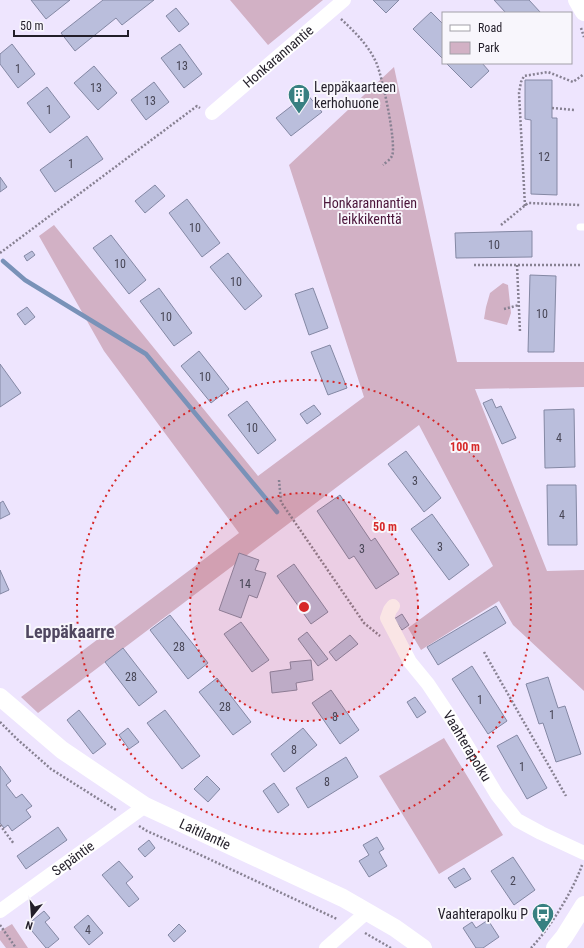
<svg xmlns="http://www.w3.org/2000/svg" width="584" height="948" font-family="'Roboto Condensed',sans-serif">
<rect width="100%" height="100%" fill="#eee5fe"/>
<path fill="#d2b1c5" d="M230 0H323L268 45Z
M394 67 457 362H584V387L475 389 547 571 584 570V691L513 625 499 601 421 650 408 628 493 566 419 425 38 713 21 697 239 533 104 351 39 236 54 225 258 476 364 397 289 165Z
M503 283 508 285 511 313 507 325 484 319 486 307 490 293Z
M444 738 503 835 439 874 379 776Z
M12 924 28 948H6L0 940V931Z"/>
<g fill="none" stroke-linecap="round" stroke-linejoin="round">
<path stroke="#7992b8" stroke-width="4.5" d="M3 261 25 280 146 354 277 512"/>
</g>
<path fill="#babedc" stroke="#8488a4" d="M31 0H70L46 19Z
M103 0H154L122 25 116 18 75 51 61 33Z
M373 0H399L386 13Z
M494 0H529L541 13H506Z
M176 8 189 24 179 32 166 16Z
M431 12 443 24V59L413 29Z
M12 44 35 74 18 88 0 64V54Z
M180 44 202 74 184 88 161 58Z
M446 63H482L489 71 471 88Z
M94 66 117 93 98 110 74 83Z
M525 80H552V118H557V195L531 194V120L525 119Z
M154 82 169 102 146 120 131 100Z
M47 87 70 117 50 133 27 103Z
M307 94 322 112 291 136 276 118Z
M87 136 103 159 55 192 40 170Z
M0 177 7 187 0 192Z
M155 185 165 196 145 213 135 201Z
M187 199 220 243 202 257 169 213Z
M532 231V257L456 258 455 233Z
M111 235 146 280 129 294 93 248Z
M32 251 35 255 27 261 24 256Z
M228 253 262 296 245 310 210 267Z
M530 275 556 276 554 352H528Z
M159 288 192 333 174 346 140 301Z
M313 288 328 328 309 335 295 294Z
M27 307 35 317 25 325 17 314Z
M330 345 347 388 328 395 311 352Z
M199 351 229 389 211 403 181 366Z
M0 364 21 393 0 407Z
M492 399 496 408 501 406 516 438 502 444 483 403Z
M247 401 276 440 258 454 228 415Z
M314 405 321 414 307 424 300 414Z
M574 409 575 467 545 468 544 410Z
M406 451 441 498 424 512 388 464Z
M547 485H576L577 545H548Z
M340 495 371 541 375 538 399 574 376 589 354 556 349 559 317 511Z
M3 501 10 514 0 519V503Z
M432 514 469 565 449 580 411 529Z
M239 553 259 560 255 570 266 573 257 598 249 595 241 618 219 610Z
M294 564 328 612 311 624 277 576Z
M0 570 9 590 0 594Z
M496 606 506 623 438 665 427 647Z
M402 614 409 625 402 630 394 619Z
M170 615 208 663 188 679 150 630Z
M241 622 269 660 252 672 224 634Z
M307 632 328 659 318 666 298 639Z
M350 635 358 644 336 661 329 652Z
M123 648 157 692 139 706 105 662Z
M311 660 313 680 296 683 297 690 272 693 270 672 291 669 290 662Z
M472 666 507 721 488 734 452 679Z
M548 677 558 708 565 706 581 754 556 762 543 723 539 724 526 684Z
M217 678 251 722 233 735 199 692Z
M331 690 359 730 340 744 312 703Z
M415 697 426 712 417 718 407 702Z
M79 710 106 744 93 754 67 720Z
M165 710 200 756 182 769 147 723Z
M128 728 139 742 129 749 119 735Z
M303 728 317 745 284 772 271 754Z
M517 735 547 788 527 799 497 746Z
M346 757 358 777 308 808 296 788Z
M0 766 11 781 6 785 16 798 22 794 32 806 26 810 31 817 12 831 8 825 4 828 0 823Z
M207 776 220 789 208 802 194 789Z
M274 783 289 805 278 813 263 791Z
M58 827 67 840 26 869 17 856Z
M377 837 384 849 379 852 387 866 369 877 359 861 369 855 363 845Z
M149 840 155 848 145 857 138 849Z
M513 857 535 890 514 905 491 871Z
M119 861 133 877 126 883 139 899 129 907 102 875Z
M464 868 471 879 455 888 448 878Z
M44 911 50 918 45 922 59 939 48 948H46L27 925Z
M88 915 103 933 89 945 74 927Z
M488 920 499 937 483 948H476L463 928 472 922 476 928Z
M179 924 186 931 174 942 168 935Z"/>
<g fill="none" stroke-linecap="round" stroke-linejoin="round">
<path stroke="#878192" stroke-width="2.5" stroke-dasharray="2 2" stroke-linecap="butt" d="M341 19C355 32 368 45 376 62 382 75 397 144 392 156 390 160 385 163 383 165
M581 28 584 37
M552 108 575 110
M525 206 519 93 521 82 524 76 548 72 573 82 584 74
M501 225 528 203 580 205
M0 253 197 106 200 108
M474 265H582
M517 265 520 332
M504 309 519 305
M279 480 281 502 364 623 380 636
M484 652 566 796
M0 722 17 739 51 769 116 810
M0 825 14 844
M139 826 147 831 192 851 337 919
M0 925 16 948
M365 933 391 948
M531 948C550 928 573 891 582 865"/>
<path stroke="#fff" stroke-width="7" d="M580 227H584"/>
<g stroke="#fff" stroke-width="14">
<path id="s1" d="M212 113 344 0"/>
<path id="s2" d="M393 606 390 610 387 618 410 662 428 684 450 717 497 795 517 820 541 833 584 853"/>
<path id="s3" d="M0 911 145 806"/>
<path d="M326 948 368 911"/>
</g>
<g stroke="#fff" stroke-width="18">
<path d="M577 0 584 12"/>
<path id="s4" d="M0 697 62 750 145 806 343 898 395 928 423 948"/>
<path d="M555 948 564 937 584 905"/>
</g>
</g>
<circle cx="304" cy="607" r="114" fill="#d62828" fill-opacity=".12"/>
<g fill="none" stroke="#d62828" stroke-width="2" stroke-dasharray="2 4">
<circle cx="304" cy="607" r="114"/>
<circle cx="304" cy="607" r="227"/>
</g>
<defs>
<g id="building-pin" transform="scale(1.15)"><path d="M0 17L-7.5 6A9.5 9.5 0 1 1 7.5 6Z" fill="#378081" stroke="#f8f6fc"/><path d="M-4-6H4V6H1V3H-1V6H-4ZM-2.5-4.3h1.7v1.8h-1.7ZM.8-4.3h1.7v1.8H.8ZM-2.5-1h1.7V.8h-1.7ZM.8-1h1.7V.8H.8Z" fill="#fff"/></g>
<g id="bus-pin" transform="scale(1.15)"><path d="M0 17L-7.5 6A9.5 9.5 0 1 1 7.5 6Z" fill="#378081" stroke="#f8f6fc"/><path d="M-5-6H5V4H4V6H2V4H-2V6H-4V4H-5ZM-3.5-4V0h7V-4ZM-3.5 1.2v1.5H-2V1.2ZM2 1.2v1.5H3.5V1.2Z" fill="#fff"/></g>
</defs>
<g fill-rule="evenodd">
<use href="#building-pin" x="299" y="95"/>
<use href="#bus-pin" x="543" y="914"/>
</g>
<g text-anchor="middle" stroke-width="4" stroke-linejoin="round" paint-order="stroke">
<g font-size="12" fill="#484656">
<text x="182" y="70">13</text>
<text x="18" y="73">1</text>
<text x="96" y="92">13</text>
<text x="150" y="105">13</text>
<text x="49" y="114">1</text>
<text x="544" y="161">12</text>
<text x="71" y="168">1</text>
<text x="195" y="232">10</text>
<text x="494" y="249">10</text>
<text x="120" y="268">10</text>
<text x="236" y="286">10</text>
<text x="542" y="318">10</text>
<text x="166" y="321">10</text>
<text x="205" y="381">10</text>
<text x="252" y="432">10</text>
<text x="559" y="442">4</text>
<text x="415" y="485">3</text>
<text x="562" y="519">4</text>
<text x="440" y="551">3</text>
<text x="362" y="553">3</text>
<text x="245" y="588">14</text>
<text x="179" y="651">28</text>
<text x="131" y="681">28</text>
<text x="480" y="704">1</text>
<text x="225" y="711">28</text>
<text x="552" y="719">1</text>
<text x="335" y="721">8</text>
<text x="294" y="754">8</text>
<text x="522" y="771">1</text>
<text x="327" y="786">8</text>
<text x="513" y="885">2</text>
<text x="88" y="934">4</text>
</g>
<g font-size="14" fill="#221e29" stroke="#f8f6fc">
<text dy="5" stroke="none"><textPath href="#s1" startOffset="87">Honkarannantie</textPath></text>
<text dy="5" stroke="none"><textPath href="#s2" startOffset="165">Vaahterapolku</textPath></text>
<text dy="5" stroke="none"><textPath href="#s4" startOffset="248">Laitilantie</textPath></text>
<text dy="5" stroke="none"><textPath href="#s3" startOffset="90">Sepäntie</textPath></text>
</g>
<g font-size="14" fill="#221e29" stroke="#f8f6fc" text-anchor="start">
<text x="314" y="92">Leppäkaarteen<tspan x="314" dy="16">kerhohuone</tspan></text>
<text x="528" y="919" text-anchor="end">Vaahterapolku P</text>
</g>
<g font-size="14" fill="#4b153a" stroke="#f8f6fc">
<text x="370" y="208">Honkarannantien<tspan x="370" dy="16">leikkikenttä</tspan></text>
</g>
<g font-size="18" font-weight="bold" fill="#504760" stroke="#f8f6fc">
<text x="70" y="638">Leppäkaarre</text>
</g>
</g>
<circle cx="304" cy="607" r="6" fill="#d62828" stroke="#f8f6fc" stroke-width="2"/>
<g font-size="12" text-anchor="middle" font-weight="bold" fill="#d62828" stroke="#f8f6fc" stroke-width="4" stroke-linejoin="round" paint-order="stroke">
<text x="465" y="451">100 m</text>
<text x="385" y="531">50 m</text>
</g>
<rect x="442" y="12" width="130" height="52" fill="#f8f6fc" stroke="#a2a0a8"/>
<rect x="450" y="25" width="20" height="6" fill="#ffffff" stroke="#a2a0a8"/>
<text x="478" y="32" font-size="12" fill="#221e29">Road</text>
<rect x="450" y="42" width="20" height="12" fill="#d2b1c5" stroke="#a2a0a8"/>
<text x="478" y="52" font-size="12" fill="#221e29">Park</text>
<g transform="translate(32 916) rotate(197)" stroke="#f8f6fc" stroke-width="3" paint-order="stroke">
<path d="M0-3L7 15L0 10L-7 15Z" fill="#221e29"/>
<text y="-6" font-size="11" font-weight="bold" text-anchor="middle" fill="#221e29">N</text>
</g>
<path d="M14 30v6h114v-6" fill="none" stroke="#221e29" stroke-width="2"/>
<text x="20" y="30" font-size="12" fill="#221e29" stroke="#f8f6fc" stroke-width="3" paint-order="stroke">50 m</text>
</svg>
